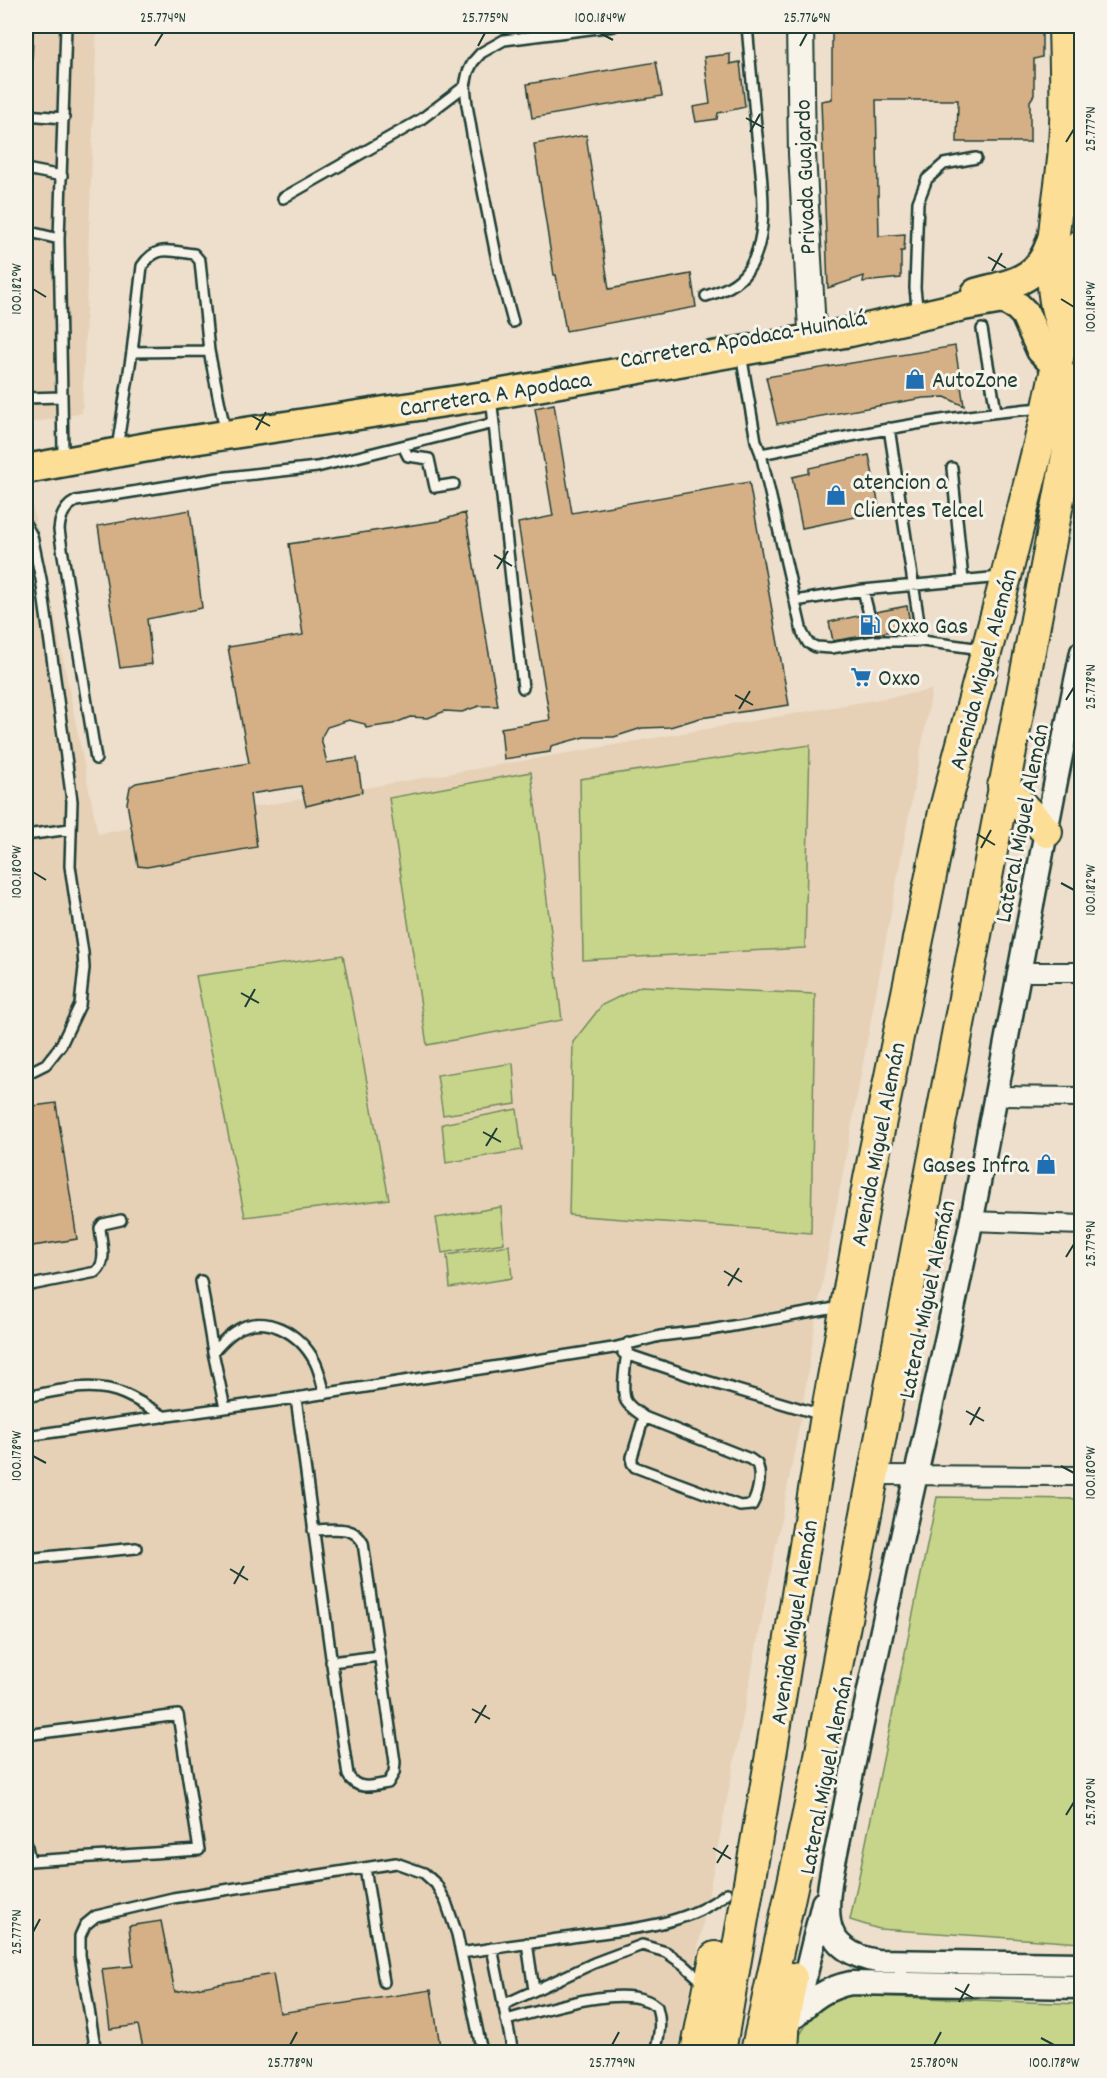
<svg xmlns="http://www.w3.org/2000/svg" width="1107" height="2078" font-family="Dekko,sans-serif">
<rect width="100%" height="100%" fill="#eddfcb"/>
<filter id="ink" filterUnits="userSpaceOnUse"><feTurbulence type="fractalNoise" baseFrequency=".0167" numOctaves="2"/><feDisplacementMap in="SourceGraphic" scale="12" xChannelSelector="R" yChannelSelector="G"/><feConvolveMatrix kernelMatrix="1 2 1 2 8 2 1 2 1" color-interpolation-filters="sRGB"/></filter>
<g filter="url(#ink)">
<path fill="#e6d1b7" d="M26 26H97L82 413 26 424Z
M26 474 98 834 932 690 816 1318 801 1417 678 2052H26Z"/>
<path fill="#c6d589" stroke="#72895e" stroke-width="1.5" d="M810 745 805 948 583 960 580 779Z
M531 772 562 1020 427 1045 389 798Z
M343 955 389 1199 245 1217 196 976Z
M641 986 815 994 811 1233 569 1215 573 1042 602 1005Z
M513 1063 516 1104 443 1115 437 1075Z
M517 1109 522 1150 446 1163 442 1124Z
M501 1207 504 1243 442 1253 436 1218Z
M509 1245 512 1278 450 1288 447 1255Z
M937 1497 1081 1499V1943L879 1929 850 1920Z
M844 1995 1081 2004V2052H795L798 2038 815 2010Z"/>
<path fill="#d5b087" stroke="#1f3d34" stroke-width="1.5" d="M832 26H1042V57L1034 59V95L1030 101V142H957L958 100H876L879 236 905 234 904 251H901V278L863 282 864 276 828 288 821 101 832 99Z
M730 54V64L740 62 745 107 718 113 717 119 696 122 693 107 710 104 704 57Z
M656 62 662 96 532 118 527 84Z
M586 135 609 289 691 274 696 307 566 331 556 275H554L534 144Z
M955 346 964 406 945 397 923 398 777 424 766 377Z
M554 404 572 513 749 482 789 705 700 718 670 727 642 728 614 737H584L551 746 550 752 504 759 501 728 550 720 518 523 553 516 535 408Z
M869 455 880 512 802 528 792 477 809 473V468Z
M190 510 202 608 147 619 152 664 120 668 98 526Z
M465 513 498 706H479L462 712 445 711 428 718 410 717 393 724 366 728 365 724 349 720 327 727 321 738 327 763 357 758 362 792 306 806 301 786 250 794 257 847 147 867 138 866 127 803 130 787 136 783 249 763 228 647 303 635 289 544 439 521Z
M907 606 911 628 833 641 829 622 862 615 865 619 870 621 874 618 876 612Z
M56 1103 77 1239 26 1247V1107Z
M161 1921 175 1992 273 1974 280 2013 431 1990 441 2052H144L138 2025 110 2029 102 1969 133 1966 129 1926Z"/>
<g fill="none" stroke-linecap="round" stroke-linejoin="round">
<g stroke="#1f3d34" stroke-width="14">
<path id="service" d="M26 56 27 26
M26 115 64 118
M26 169 62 176
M283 198 420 120 465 86
M26 231 59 239
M706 296C722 291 738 285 748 270 773 234 760 167 756 126 753 93 750 59 747 26
M917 306 915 288 918 202 927 179 944 164 976 158
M513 322 499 270 474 146 467 105 465 86 468 72 473 62 481 53 504 40 614 26
M982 329 996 411
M132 352 209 351
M741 354 756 441 761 454 802 632 808 643 816 647 831 648 875 641H922L889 428
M491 397 523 688
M26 398 61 397
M118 442 132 352 142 266C157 244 170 251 194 254L200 261 209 351 224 425
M403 446 408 456 429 459 435 487 454 484
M63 451 59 239 66 26
M761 454C855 435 948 415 1043 408
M952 468 963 580
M26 525 32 536 41 579 67 764 72 801 70 866 83 953 84 968 80 1005 61 1045 46 1064 26 1074
M863 590 869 614
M795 601 863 590 1001 577
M922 641 982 649
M96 759 59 530C60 517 64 507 76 501L219 478 317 467 494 423
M26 835 70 829
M201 1281 213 1352
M26 1286 96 1272C108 1262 101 1242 100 1228L103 1224 121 1220
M628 1343C627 1357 620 1389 626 1401 630 1408 638 1412 644 1417L750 1459 757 1464C762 1475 758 1494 752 1505L740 1506 635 1467 632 1463V1457L644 1417
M623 1353 700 1379 822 1415
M26 1397C57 1391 93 1380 124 1394 138 1400 152 1409 165 1417
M296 1398C313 1524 329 1649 348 1775 356 1791 373 1786 388 1783L394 1773 395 1762 363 1543C353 1524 331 1530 313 1530
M225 1408 213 1352C220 1345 226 1337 234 1332 264 1311 300 1333 315 1362 320 1372 322 1384 325 1394
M26 1436 296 1398 613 1348 660 1336 710 1330 841 1307
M26 1559 136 1548
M331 1662 379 1656
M26 1735 178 1715 199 1850 30 1861 26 1842
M365 1868 384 1982
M527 1943 534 1990
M492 1948 513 2052
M461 1953C500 1947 540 1942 579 1936 629 1929 687 1926 727 1893
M503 2005 594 1963 642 1945 666 1952 683 1964 704 1983
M506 2020C541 2011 612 1987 645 2000 650 2001 654 2005 657 2007 662 2023 659 2037 655 2052
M96 2052 80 1955V1936L85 1925 96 1916 173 1898 396 1863 424 1873 436 1884 446 1902 457 1934 482 2052"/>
</g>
<g stroke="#1f3d34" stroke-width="22">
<path id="minor" d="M1020 972H1082
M995 1096 1082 1097
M971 1221 1082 1225
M873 1475 1082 1476"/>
</g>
<g stroke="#1f3d34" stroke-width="27">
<path id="tertiary" d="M1082 652C1042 842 1009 1033 971 1223 946 1349 915 1473 889 1598 872 1676 855 1754 840 1833 835 1860 825 1892 829 1921 832 1946 854 1957 877 1961L1082 1964
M799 2002 823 1903
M796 2016C812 1998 827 1988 851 1983L1082 1987"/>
</g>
<g stroke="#1f3d34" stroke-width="30">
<path id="secondary" d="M800 26 802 154 812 329"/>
</g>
<g stroke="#1f3d34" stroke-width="33">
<path id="primary" d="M976 293C1016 282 1041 281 1053 235
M26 469 153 446 491 395 850 332 963 306 1003 299 1017 306 1025 314 1041 350 1057 367"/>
</g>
<g stroke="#1f3d34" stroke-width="34">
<path id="trunk" d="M1062 327C1042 276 1058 211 1063 159 1067 114 1065 70 1064 26
M1003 786 1047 832
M696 2052 715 1957
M720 2052 769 1767 826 1416 869 1179 944 812 1006 577 1048 407 1082 244
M756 2052 816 1777 1082 377
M783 2052 785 2015 792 1978"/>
</g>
<use href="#service" stroke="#f7f3e8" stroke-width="9"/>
<use href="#minor" stroke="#f7f3e8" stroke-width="18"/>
<use href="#tertiary" stroke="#f7f3e8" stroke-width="22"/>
<use href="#secondary" stroke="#f7f3e8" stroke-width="26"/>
<use href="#primary" stroke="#fcde96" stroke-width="28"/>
<use href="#trunk" stroke="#fcde96" stroke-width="30"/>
</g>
</g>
<path fill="none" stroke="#1f3d34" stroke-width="2" d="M600 33 613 40M155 46 163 33M478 46 485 33M800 46 807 33M746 118 764 128M750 132 760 114M1066 142 1074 129M988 257 1006 268M992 271 1002 253M33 289 46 297M1061 299 1074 307M252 416 270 426M256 430 266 412M494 555 512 566M497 569 508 551M735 695 753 705M1066 700 1074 687M739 709 750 691M977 834 995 845M981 848 991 830M33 872 46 880M1061 883 1074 890M241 993 259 1003M245 1007 255 989M483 1132 501 1142M486 1146 497 1128M1066 1257 1074 1244M724 1271 742 1282M728 1286 739 1268M966 1411 984 1421M970 1425 980 1407M33 1456 46 1463M1061 1466 1074 1473M230 1569 248 1580M234 1584 244 1566M472 1709 490 1719M475 1723 486 1705M1066 1815 1074 1802M713 1848 731 1859M717 1863 728 1845M33 1932 40 1919M955 1988 973 1998M959 2002 969 1984M1041 2038 1054 2045M290 2045 297 2032M612 2045 619 2032M934 2045 941 2032"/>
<defs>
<g id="shop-bare" transform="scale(1.62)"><path d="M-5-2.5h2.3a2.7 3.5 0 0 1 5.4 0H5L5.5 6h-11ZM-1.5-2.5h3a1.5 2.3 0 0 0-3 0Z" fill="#1f6fb2" stroke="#f7f3e8" stroke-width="2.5" paint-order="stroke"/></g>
<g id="fuel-bare" transform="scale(1.62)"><path d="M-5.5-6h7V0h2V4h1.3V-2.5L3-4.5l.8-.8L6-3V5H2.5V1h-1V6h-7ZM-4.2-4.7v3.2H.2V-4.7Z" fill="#1f6fb2" stroke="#f7f3e8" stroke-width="2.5" paint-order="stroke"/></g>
<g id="supermarket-bare" transform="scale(1.62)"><path d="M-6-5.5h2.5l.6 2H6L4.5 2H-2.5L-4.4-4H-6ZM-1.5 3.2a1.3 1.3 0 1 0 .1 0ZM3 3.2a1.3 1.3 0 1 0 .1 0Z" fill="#1f6fb2" stroke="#f7f3e8" stroke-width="2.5" paint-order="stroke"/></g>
</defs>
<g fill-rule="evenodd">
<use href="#shop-bare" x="915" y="379"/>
<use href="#shop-bare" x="836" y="495"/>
<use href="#fuel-bare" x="870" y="625"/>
<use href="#supermarket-bare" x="861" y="677"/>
<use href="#shop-bare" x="1046" y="1164"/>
</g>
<g text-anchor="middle" stroke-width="6" stroke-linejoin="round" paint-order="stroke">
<g font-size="24" fill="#1f3d34" stroke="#f7f3e8">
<text transform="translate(804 177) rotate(-92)" y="8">Privada Guajardo</text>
<text transform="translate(743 338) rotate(-10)" y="8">Carretera Apodaca-Huinalá</text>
<text transform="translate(495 393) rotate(-9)" y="8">Carretera A Apodaca</text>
<text transform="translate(982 669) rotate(-75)" y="8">Avenida Miguel Alemán</text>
<text transform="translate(1021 823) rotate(-79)" y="8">Lateral Miguel Alemán</text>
<text transform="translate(877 1144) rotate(-79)" y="8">Avenida Miguel Alemán</text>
<text transform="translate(926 1299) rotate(-78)" y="8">Lateral Miguel Alemán</text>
<text transform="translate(793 1622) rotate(-81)" y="8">Avenida Miguel Alemán</text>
<text transform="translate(825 1775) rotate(-79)" y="8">Lateral Miguel Alemán</text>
</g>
<g font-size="24" fill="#1f3d34" stroke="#f7f3e8" text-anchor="start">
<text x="932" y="387">AutoZone</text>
<text x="853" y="489">atencion a<tspan x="853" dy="28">Clientes Telcel</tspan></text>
<text x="887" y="633">Oxxo Gas</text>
<text x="878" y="685">Oxxo</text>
<text x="1029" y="1172" text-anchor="end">Gases Infra</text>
</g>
</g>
<rect width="1107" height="2078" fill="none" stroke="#f7f3e8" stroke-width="66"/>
<rect x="33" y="33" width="1041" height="2012" fill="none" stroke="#1f3d34" stroke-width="2"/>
<g font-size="15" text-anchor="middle" fill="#1f3d34">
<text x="163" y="22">25.774°N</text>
<text x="485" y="22">25.775°N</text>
<text x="600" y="22">100.184°W</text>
<text x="807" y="22">25.776°N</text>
<text transform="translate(1090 129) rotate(-90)" y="5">25.777°N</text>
<text transform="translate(16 289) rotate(-90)" y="5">100.182°W</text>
<text transform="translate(1090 307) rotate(-90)" y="5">100.184°W</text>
<text transform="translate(1090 687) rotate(-90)" y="5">25.778°N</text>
<text transform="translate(16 872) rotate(-90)" y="5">100.180°W</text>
<text transform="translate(1090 890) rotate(-90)" y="5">100.182°W</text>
<text transform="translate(1090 1244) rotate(-90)" y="5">25.779°N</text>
<text transform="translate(16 1456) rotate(-90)" y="5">100.178°W</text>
<text transform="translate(1090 1473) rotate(-90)" y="5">100.180°W</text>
<text transform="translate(1090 1802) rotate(-90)" y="5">25.780°N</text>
<text transform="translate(16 1932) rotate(-90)" y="5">25.777°N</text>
<text x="290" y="2067">25.778°N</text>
<text x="612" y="2067">25.779°N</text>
<text x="934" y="2067">25.780°N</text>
<text x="1054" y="2067">100.178°W</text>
</g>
</svg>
